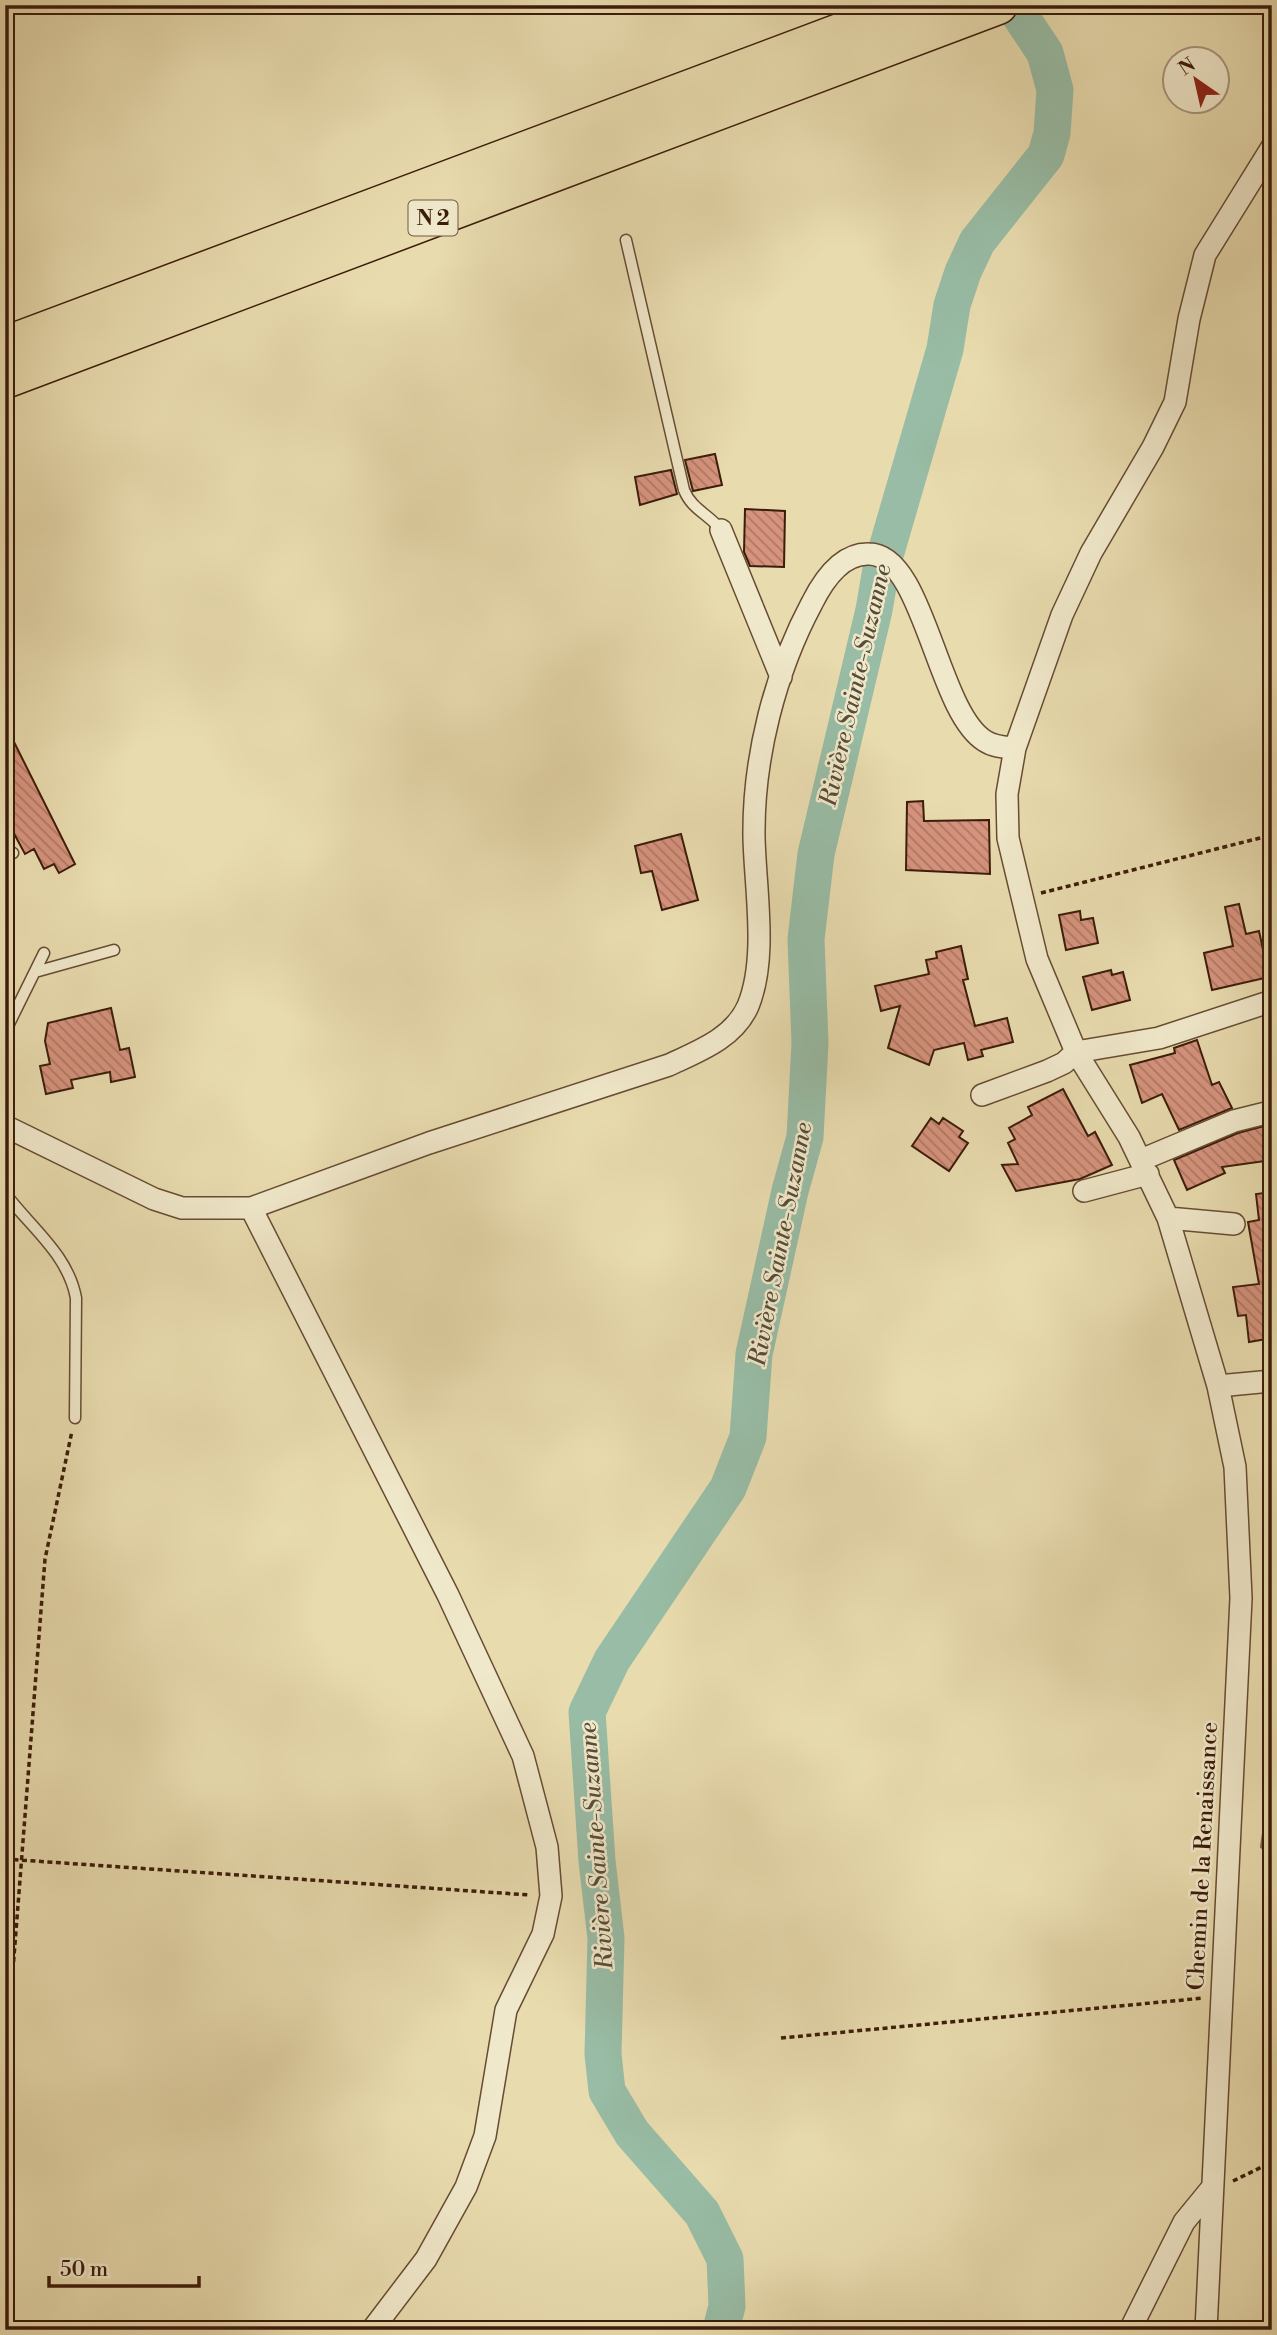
<svg xmlns="http://www.w3.org/2000/svg" width="1277" height="2335" font-family="'Libre Bodoni',serif">
<defs>
<pattern id="forest-firs" width="22" height="20" patternUnits="userSpaceOnUse" patternTransform="scale(1.75)"><rect width="22" height="20" fill="#b3c18c"/><path d="M5 1l3.5 6h-7zM16 11l3.5 6h-7z" fill="#9ba577"/></pattern>
<pattern id="building-back-hatch" width="6" height="6" patternUnits="userSpaceOnUse" patternTransform="scale(1.75)"><rect width="6" height="6" fill="#d6937d"/><path d="M-1 5l2 2M0 0l6 6M5-1l2 2" fill="none" stroke="#af7765"/></pattern>
</defs>
<rect width="100%" height="100%" fill="#e8dbae"/>
<filter id="stains"><feTurbulence type="fractalNoise" baseFrequency=".00286" numOctaves="4"/><feColorMatrix values="0 0 0 0 .2 0 0 0 0 .09 0 0 0 0 .02 0 0 0 .5 -.17"/></filter>
<radialGradient id="worn" r=".72"><stop offset=".6" stop-color="#630" stop-opacity="0"/><stop offset="1" stop-color="#630" stop-opacity=".3"/></radialGradient>
<path fill="url(#forest-firs)" stroke="#786e4b" stroke-width="2" d="M1272 1769V1856L1261 1847Z"/>
<g fill="none" stroke-linecap="round" stroke-linejoin="round">
<path stroke="#98bca5" stroke-width="37" d="M721 2330 727 2306 725 2259 702 2213 632 2133 607 2091 603 2054 606 1938 597 1861 587 1712 612 1660 728 1488 748 1437 754 1354 790 1191 805 1137 810 1043 806 939 816 854 874 610 881 569 945 349 952 305 963 272 977 242 1046 155 1052 133 1055 90 1045 53 1013 5"/>
</g>
<path fill="url(#building-back-hatch)" stroke="#3c1c0a" stroke-width="2" d="M715 454 722 485 693 491 685 460Z
M671 470 677 494 640 505 635 477Z
M745 509 785 511 784 567 750 566 744 552Z
M5 724 75 864 59 873 54 864 44 869 34 849 25 854 5 817Z
M923 801 924 821 989 820 990 874 906 870 907 802Z
M681 834 698 900 662 910 652 871 641 873 635 846Z
M1239 904 1246 934 1259 931 1269 977 1212 990 1204 953 1233 946 1225 907Z
M1080 911 1081 920 1093 918 1098 943 1066 950 1059 915Z
M961 946 968 979 963 980 975 1026 1007 1018 1013 1042 981 1050 983 1056 968 1060 964 1043 934 1050 929 1065 888 1048 900 1006 881 1011 875 986 929 974 926 960 937 958 936 952Z
M1111 970 1112 975 1123 972 1130 1000 1092 1010 1083 977Z
M111 1008 120 1050 129 1048 135 1077 111 1082 110 1072 71 1080 73 1088 46 1094 40 1066 50 1064 45 1041 48 1023Z
M1197 1040 1212 1085 1219 1082 1232 1108 1179 1130 1162 1094 1142 1103 1130 1065 1175 1053 1174 1048Z
M1063 1089 1088 1136 1095 1132 1112 1165 1080 1179 1016 1191 1002 1165 1018 1164 1008 1143 1015 1139 1009 1128 1032 1115 1028 1107Z
M931 1118 939 1124 943 1118 963 1131 959 1137 968 1143 949 1171 912 1146Z
M1272 1124V1160L1222 1167 1225 1173 1187 1190 1174 1160 1238 1133Z
M1272 1192V1338L1249 1342 1246 1315 1238 1316 1233 1287 1259 1284 1248 1222 1259 1220 1256 1194Z"/>
<g fill="none" stroke-linecap="round" stroke-linejoin="round">
<g stroke="#674c33" stroke-width="13">
<path id="lane" d="M626 240 684 490C692 510 709 514 721 530
M5 849 13 853
M35 972 114 950
M5 1032 44 953
M5 1193C30 1227 68 1254 76 1298L75 1418"/>
</g>
<g stroke="#674c33" stroke-width="24">
<path id="street" d="M721 530 781 677
M982 1095 1047 1071 1064 1063 1076 1052 1159 1038 1272 1001
M5 1126 154 1199 182 1208H251L429 1143 669 1065C699 1051 734 1038 748 1006 768 958 755 888 754 837 753 758 775 672 812 603 823 581 841 553 869 554 924 554 937 712 985 741 994 747 1004 747 1015 748
M1141 1160 1234 1121 1266 1113
M1084 1191 1148 1174
M251 1208 448 1595 523 1756 547 1847 551 1896 543 1934 506 2010 485 2136 466 2187 426 2259 372 2330
M1168 1218 1234 1224
M1218 1386 1272 1381
M1130 2330 1184 2222 1211 2189
M1206 2330 1241 1598 1235 1467 1218 1386 1168 1218 1129 1137 1076 1052 1037 959 1008 838 1007 794 1015 748 1062 615 1091 553 1153 447 1175 402 1189 319 1205 255 1272 147"/>
</g>
<g stroke="#3c1c0a" stroke-width="41">
<path id="highway" d="M5 346 914 5
M5 379 998 5"/>
</g>
<path stroke="#3c1c0a" stroke-width="3.5" stroke-dasharray="5 3.5" stroke-linecap="butt" d="M1041 893 1272 835
M5 1859 530 1895
M781 2038 1204 1998
M5 2072 45 1559 72 1431
M1233 2181 1272 2162
M111 2330 121 2324"/>
<use href="#lane" stroke="#f0e8ca" stroke-width="10"/>
<use href="#street" stroke="#f0e8ca" stroke-width="21"/>
<use href="#highway" stroke="#e8dbae" stroke-width="38"/>
</g>
<g text-anchor="middle" stroke-width="5" stroke-linejoin="round" paint-order="stroke">
<rect fill="#f0e8ca" stroke="#725944" stroke-width="2" x="408.5" y="200.5" width="49" height="35" rx="5"/>
<g font-size="21" font-weight="bold" fill="#3c1c0a">
<text x="433" y="225">N 2</text>
</g>
<g font-size="23" fill="#3c1c0a" stroke="#f0e8ca">
<text transform="translate(1202 1856) rotate(-87)" y="8">Chemin de la Renaissance</text>
</g>
<g font-size="24" font-style="italic" fill="#584c38" stroke="#f0e8ca">
<text transform="translate(855 685) rotate(-77)" y="8">Rivière Sainte-Suzanne</text>
<text transform="translate(780 1244) rotate(-79)" y="8">Rivière Sainte-Suzanne</text>
<text transform="translate(596 1846) rotate(-94)" y="8">Rivière Sainte-Suzanne</text>
</g>
</g>
<rect width="1277" height="2335" fill="none" stroke="#e8dbae" stroke-width="28"/>
<rect x="7" y="7" width="1263" height="2321" fill="none" stroke="#3c1c0a" stroke-width="3.5"/>
<rect x="14" y="14" width="1249" height="2307" fill="none" stroke="#3c1c0a" stroke-width="2"/>
<g transform="translate(1196 80) rotate(326)"><circle r="33" fill="#f0e8ca" stroke="#a8967d" stroke-width="2"/>
<path d="M0-5L12 26L0 18L-12 26Z" fill="#8f2418"/>
<text y="-10" font-size="19" font-weight="bold" text-anchor="middle" fill="#3c1c0a">N</text>
</g>
<path d="M49 2276v10h150v-10" fill="none" stroke="#3c1c0a" stroke-width="3.5"/>
<text x="60" y="2276" font-size="21" fill="#3c1c0a" stroke="#f0e8ca" stroke-width="5" paint-order="stroke">50 m</text>
<rect width="100%" height="100%" filter="url(#stains)"/>
<rect width="100%" height="100%" fill="url(#worn)"/>
</svg>
